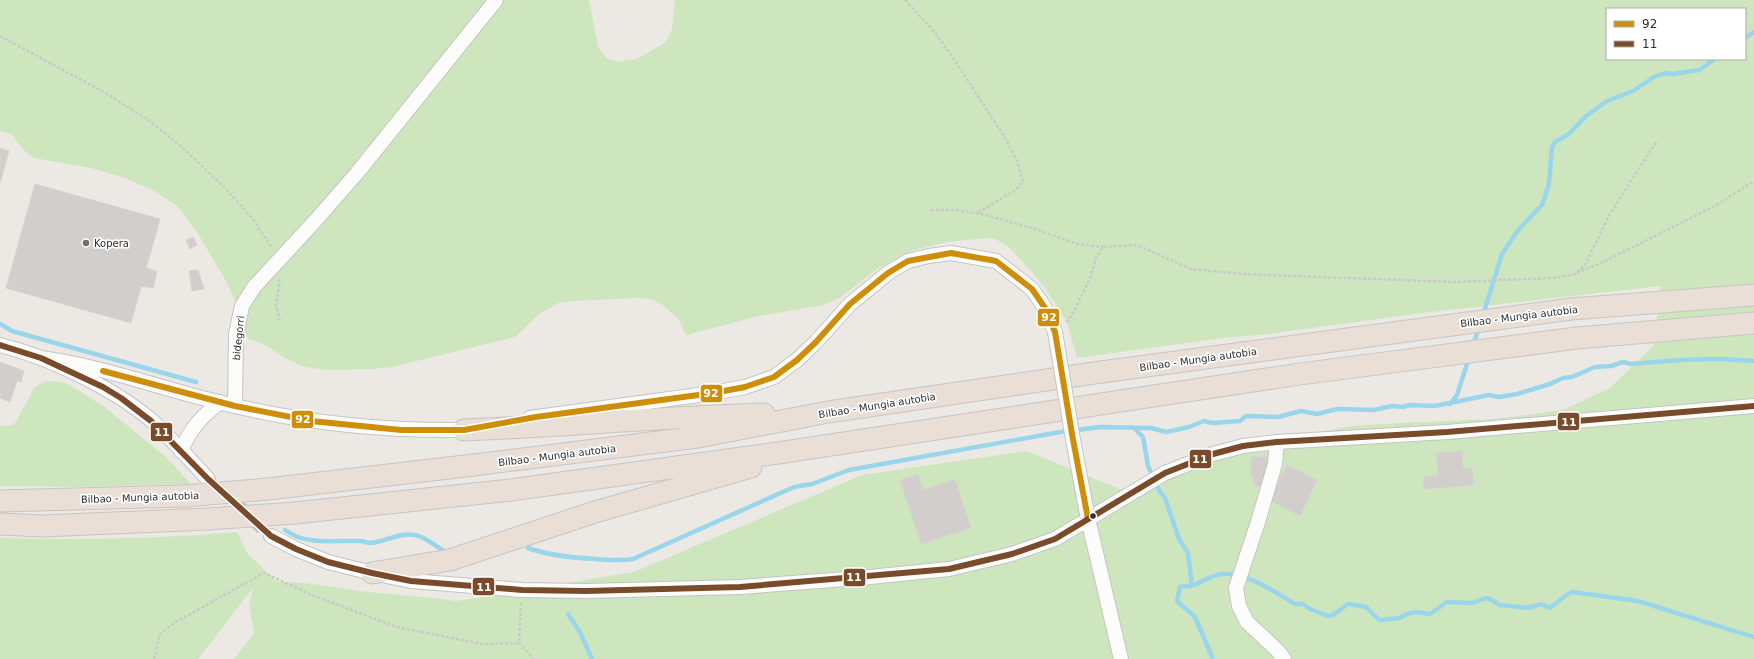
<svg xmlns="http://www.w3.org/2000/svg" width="1754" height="659" font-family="'DejaVu Sans',sans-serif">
<rect width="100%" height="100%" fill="#ece8e4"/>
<path fill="#cee6be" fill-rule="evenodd" d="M0 0H589L598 47 606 58 617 62 637 59 666 42 672 29 675 0H1754V659H234L254 633 249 605 253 588 198 659H0V538C79 540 158 539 237 532L247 553 276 581 280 582C307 582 332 587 359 591 391 595 424 596 456 601L634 572 862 475 1027 451 1107 484 1136 495 1170 463 1189 455 1353 426 1399 423 1495 419 1563 410 1610 388 1653 346 1661 286 1414 314 1268 334 1223 338 1077 358 1067 322 1047 291 1032 272 1008 246 995 239 987 238 946 242 911 251 877 269 841 297 824 305 759 316 686 335 679 320 664 306 652 299 639 298 571 301 558 303 539 314 515 337 392 367 373 369 328 370 305 367 287 359 263 344 247 338 236 303 226 281 197 232 177 206 156 192 125 178 91 168 34 158 25 151 11 134 0 131ZM1607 9H1745V59H1607Z
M46 381 62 382 70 385 103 406 166 457 191 484 77 487 0 486V426L12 425 16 422 34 388Z"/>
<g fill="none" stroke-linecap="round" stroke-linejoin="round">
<path stroke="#99d6ec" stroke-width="4.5" d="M1745 38 1754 32
M1483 315 1502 254 1519 229 1542 205 1549 184 1552 147 1555 142 1569 134 1586 116 1607 101 1633 91 1654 77 1665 73 1673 74 1699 70 1715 59
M0 324 12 331 196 382
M1473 345 1479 328
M1450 404 1457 395 1469 358
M1135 429 1143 437 1148 466 1160 492 1165 498 1179 539 1188 553 1192 585
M285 530C307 546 335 540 360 541 363 541 367 543 370 543 385 542 400 532 415 535 423 536 438 547 445 552
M528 548C551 556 572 558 596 559 609 560 620 561 633 559L794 487 812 484 849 470 1060 432 1101 427 1151 428 1166 432 1189 427 1204 421 1213 423 1240 421 1246 416 1278 417 1301 411 1317 414 1337 409 1374 410 1392 406 1403 407 1410 405 1435 406 1489 395 1499 397 1517 394 1550 384 1563 378 1572 377 1595 367 1611 366 1623 362 1631 364 1680 360 1720 359 1754 361
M568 614 580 632 592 659
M1213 659 1195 617 1177 601 1180 587C1184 585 1185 587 1189 586 1198 585 1209 576 1221 574 1244 571 1275 592 1295 604H1303L1310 609 1328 616 1333 615 1348 604 1366 607 1378 619 1381 620 1400 618 1407 614 1416 612 1430 614 1447 602 1472 603 1486 598 1490 599 1500 605 1528 608 1541 604 1550 608 1565 596 1572 592 1638 601 1754 637"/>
</g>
<path fill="#d1cecb" stroke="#d7d4d0" d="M0 148 9 151 0 183Z
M35 184 160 219 131 323 6 288Z
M193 237 197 245 190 249 186 240Z
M146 268 157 271 153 288 141 286Z
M198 270 204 289 192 291 189 271Z
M0 362 24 371 21 382 17 381 10 402 0 398Z
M1462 451 1463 468H1472L1474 485 1424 489 1423 477 1438 476 1436 453Z
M1251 457H1267L1268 476 1264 487 1253 485 1254 477H1251Z
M1287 465 1317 480 1300 516 1269 500Z
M918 474 923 490 955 479 971 528 921 544 900 480Z"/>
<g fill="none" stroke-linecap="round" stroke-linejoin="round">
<path stroke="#c6c3c0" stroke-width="14" stroke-dasharray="14 7" stroke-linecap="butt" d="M221 490 271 536"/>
<g stroke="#c5c4c5" stroke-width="16">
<path id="minor" d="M0 345C49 357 113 388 151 420 171 438 190 460 208 479
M41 358C107 367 170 392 235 406 311 424 386 431 464 430L472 428
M235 406 236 334 242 306 254 287 315 221 357 173 496 0
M530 418 713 393 745 387 774 377 797 360 816 342 850 304 888 273 908 261 929 256 951 253 996 261 1032 289 1045 308 1055 332
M1277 442 1275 464 1258 522 1236 588 1239 606 1247 622 1278 651 1284 659
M181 451C190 429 202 416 220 402
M1088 519 1121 659
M271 536 296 549 328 562 372 573 411 581 522 590 586 591 740 587 860 578 949 569 1012 554 1055 539 1165 473 1213 454 1243 446 1277 442 1447 432 1754 406"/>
</g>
<g stroke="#c6c5c4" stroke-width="23">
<path id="highway" d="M464 430C564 426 664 417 764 414
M268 489 474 465 698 437 828 412 1094 373 1571 309 1754 295
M0 501 185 496
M295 513 511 490 778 453 1300 374 1577 338 1754 323
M0 524 42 526 208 519
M372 573 450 560 595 512 751 467"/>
</g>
<path stroke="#c9c9c8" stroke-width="2.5" stroke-dasharray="3 2" stroke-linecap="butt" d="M905 0 932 29 952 56 1004 136 1017 161 1023 181 1017 189 976 214
M0 36 102 91 150 121 184 149 223 186 253 219 272 248
M931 210H957L986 215 1035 229 1078 244 1103 247
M1577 273 1603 262 1715 206 1754 181
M280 321 276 305 280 278
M1066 322 1071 317 1090 278 1096 258 1103 247 1137 245 1191 269 1243 274 1453 282 1555 278 1575 274 1585 265 1611 212 1657 141
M521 603 519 643 534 659
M154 659 160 634 174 623 264 573 314 596 397 627 483 644 519 643"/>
<use href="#minor" stroke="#fcfcfb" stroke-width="14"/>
<use href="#highway" stroke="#eadfd6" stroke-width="21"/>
<g stroke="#c5c4c5" stroke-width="16" stroke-linecap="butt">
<path id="minor-bridge" d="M1055 332 1072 434 1088 519"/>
</g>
<g stroke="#c6c5c4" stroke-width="23" stroke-linecap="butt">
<path id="highway-bridge" d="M185 496 268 489
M208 519 295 513"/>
</g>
<use href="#minor-bridge" stroke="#fcfcfb" stroke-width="14"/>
<use href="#highway-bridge" stroke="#eadfd6" stroke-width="21"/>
<g stroke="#fff" stroke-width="9">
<path id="bus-1" d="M103 371 235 406 311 421 401 430H464L536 417 713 393 745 387 774 377 797 360 816 342 850 304 888 273 908 261 951 253 996 261 1032 289 1045 308 1055 332 1072 434 1088 519"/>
</g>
<g stroke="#fff" stroke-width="9">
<path id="bus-2" d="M0 345 41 358 103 387 121 398 151 421 208 479 271 536 296 549 328 562 372 573 411 581 522 590 586 591 740 587 949 569 1012 554 1055 539 1165 473 1213 454 1243 446 1277 442 1447 432 1754 406"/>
</g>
<use href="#bus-1" stroke="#cf8e09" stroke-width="6"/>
<use href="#bus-2" stroke="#7a4b2a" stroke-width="6"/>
</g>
<circle fill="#706f6e" stroke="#fff" stroke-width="1.5" cx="86" cy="243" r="4"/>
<circle fill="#2e2e2e" stroke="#fff" stroke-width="1.5" cx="1093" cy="516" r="3.5"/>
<g text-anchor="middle" stroke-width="3.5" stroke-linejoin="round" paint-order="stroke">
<g font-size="10" fill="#2e2e2e" stroke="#fff" text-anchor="start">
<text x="94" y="247">Kopera</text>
</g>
<g font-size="10" fill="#2e2e2e" stroke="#fff">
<text transform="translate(1519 316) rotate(-7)" y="4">Bilbao - Mungia autobia</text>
<text transform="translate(238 338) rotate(-84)" y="4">bidegorri</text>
<text transform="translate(1198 359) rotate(-8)" y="4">Bilbao - Mungia autobia</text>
<text transform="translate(877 405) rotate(-9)" y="4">Bilbao - Mungia autobia</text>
<text transform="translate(557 455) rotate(-7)" y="4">Bilbao - Mungia autobia</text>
<text transform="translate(140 497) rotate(-2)" y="4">Bilbao - Mungia autobia</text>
</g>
</g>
<g stroke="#fff" stroke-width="1.5">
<rect x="1037" y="308" width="23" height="19" rx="4" fill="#cf8e09"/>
<rect x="700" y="384" width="23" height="19" rx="4" fill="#cf8e09"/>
<rect x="291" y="410" width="23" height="19" rx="4" fill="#cf8e09"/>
<rect x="1557" y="412" width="23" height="19" rx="4" fill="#7a4b2a"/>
<rect x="150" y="422" width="23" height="20" rx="4" fill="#7a4b2a"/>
<rect x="1189" y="449" width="23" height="20" rx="4" fill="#7a4b2a"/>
<rect x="843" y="568" width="23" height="19" rx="4" fill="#7a4b2a"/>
<rect x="472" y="577" width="23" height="19" rx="4" fill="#7a4b2a"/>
</g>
<g font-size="11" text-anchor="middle" font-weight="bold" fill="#fff">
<text x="1049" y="321">92</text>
<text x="711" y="397">92</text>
<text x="303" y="423">92</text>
<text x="1569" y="426">11</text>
<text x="162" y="436">11</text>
<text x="1200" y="463">11</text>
<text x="854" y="581">11</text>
<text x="484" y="591">11</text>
</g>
<rect x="1606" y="8" width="140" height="52" fill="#ffffff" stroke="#ababab"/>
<rect x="1614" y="21" width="20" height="6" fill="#cf8e09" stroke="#ababab"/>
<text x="1642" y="28" font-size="12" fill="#2e2e2e">92</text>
<rect x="1614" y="41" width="20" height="6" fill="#7a4b2a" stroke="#ababab"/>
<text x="1642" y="48" font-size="12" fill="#2e2e2e">11</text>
</svg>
